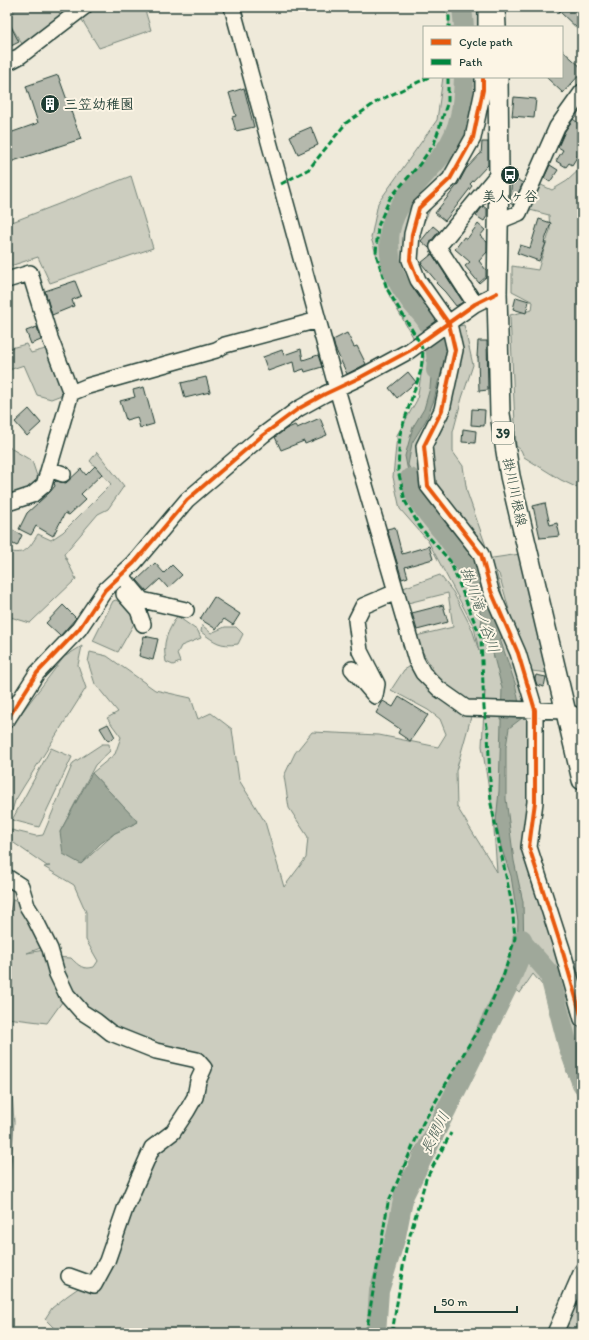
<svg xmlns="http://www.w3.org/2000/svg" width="589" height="1340" font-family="Itim,'Klee One',sans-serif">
<rect width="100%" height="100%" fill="#efeada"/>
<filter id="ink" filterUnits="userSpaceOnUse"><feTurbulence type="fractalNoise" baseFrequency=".025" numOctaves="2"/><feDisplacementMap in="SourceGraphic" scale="8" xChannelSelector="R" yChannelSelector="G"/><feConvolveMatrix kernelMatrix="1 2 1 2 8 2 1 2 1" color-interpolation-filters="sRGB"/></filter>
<g filter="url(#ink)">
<path fill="#cccdbf" stroke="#76857a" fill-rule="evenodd" d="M7 7H73L22 44 8 21H7V16L15 12 7 15Z
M89 7H144L151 30 99 48 79 15Z
M443 7H487L490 27H449V17Z
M443 77H490L483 103 413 244 419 272 454 327 464 325 473 365 462 398 453 432V452L463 466 467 492 488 552 486 559 520 554 549 673 523 670 535 710 534 850 566 963 571 1012 578 1023 567 964 582 958V971L578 973 582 985V1104L567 1072 558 1035 555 1016 548 992 533 974 520 993 508 986 466 1070 406 1164 394 1204 386 1248 375 1284 368 1333H50L54 1328 45 1319 52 1308 67 1296 84 1284 94 1285 152 1148 173 1132 205 1071 124 1039 67 995 47 1023 7 1018V922L13 899 27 906 43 947 27 953 50 949 52 957 71 958C79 966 83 970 94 967L98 961 86 940V912L74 885 44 867 50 866H47L11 841V830L36 836 43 835 73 763 102 744H109L110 751 95 765 60 832 81 864 115 833 138 822 92 773 115 754 121 737 107 718 118 712 95 684 88 662 90 652 107 656 155 690 191 698 198 719 211 713 232 729 239 780 265 822 284 887 306 858 308 837 289 808 284 776 295 753 312 732 379 735 438 747 446 734 440 719 428 710 391 690 404 670 414 664 436 689 471 717 456 771 457 807 497 872 493 815 482 746 485 691 483 703H470L442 685 422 651 416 636 453 627 448 593 404 604 403 588 440 575 453 592 472 629 479 651 474 627 428 541 400 509 393 477 397 435 417 400 424 356 390 297 371 238 378 203 437 120ZM496 571 499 574 517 638 520 663Z
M582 167V490L561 480 524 457 521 450 516 446 510 315 532 310 533 302 512 291V266L538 270 550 230 549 215 526 209 539 184 552 190 567 181Z
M131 176 153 248 50 283 38 257 7 267V224Z
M26 344 31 353 49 348 64 394 51 399 37 395 24 365 9 370 7 362V349Z
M7 446 32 461 38 479 29 488 7 501Z
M97 452 124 486 108 509 98 514 64 554 76 579 30 623 7 616V551C26 556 29 548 38 534L51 540 63 532 111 484 90 461Z
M116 600 133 611 135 622 118 652 93 641 113 601Z
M177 616 198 631 201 638 181 646 177 654 180 662 173 665 166 662C162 641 167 634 177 616Z
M202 625 211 633 225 627H236L243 634 238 644C220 647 215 642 201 632Z
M82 646 78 665 86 688 24 786 15 801 7 827V732L64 657Z
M51 748 72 757 39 827 12 820Z
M7 1091 12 1093 14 1122 7 1217Z
M582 1291V1333H576L565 1325Z"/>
<path fill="#9fa89a" stroke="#6c7d71" d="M445 337 446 347 434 400 426 420 412 443 408 465C415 477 418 488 424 500 431 515 445 525 450 540L412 492 405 456 413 427 424 409 430 388 433 355 431 347Z
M469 562 477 573 492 613 501 623 506 636 500 639 515 683 522 718 509 728 506 747V799L514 861 523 902 524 952 516 972 518 921 511 876 501 847 496 821 499 791 502 688 490 642 484 643 481 625 482 618 465 569Z
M92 773 138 822 115 833 100 844 81 864 63 854 60 832Z"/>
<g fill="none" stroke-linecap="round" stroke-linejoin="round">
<path stroke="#9fa89a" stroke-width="20" d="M462 7 464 27
M436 370C438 359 434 333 428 323 423 314 415 308 409 299 404 292 397 282 394 273 390 263 388 242 390 231 396 199 425 177 444 152 461 129 463 104 464 77
M410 478C414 502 432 518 446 536 459 553 470 570 476 591
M522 942 549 973 568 1046 582 1084
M376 1333 379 1291 396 1236 404 1195 508 986 521 954 522 939"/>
</g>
<path fill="#b5b9ad" stroke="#1f3d34" d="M563 7H582V33L559 11Z
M7 19 19 42 7 48Z
M562 50 582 68V72L563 93 546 77H562Z
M58 75 81 139 7 163V134L38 123 26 86Z
M244 88 254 127 236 131 232 117 236 116 229 93Z
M514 97 536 99 534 118 512 116Z
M573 119 582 126V149L572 165 569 163 566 167 556 161 563 150 558 147 565 131Z
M311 127 318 145 298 154 290 136Z
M482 142H488V165L470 184 472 186 445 221 435 213 458 184 466 169 480 154H481Z
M550 165 558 170 550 182 544 178Z
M512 177 523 183 513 205 510 203Z
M483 206 487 209V216L484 221 476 216Z
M539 219 551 223 544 243H546L539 261 517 253 520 245 530 248Z
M478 224 485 230 480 236 487 242V252L479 261 486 270V277L479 283 465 266 470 262 455 249 464 237 467 239Z
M433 226 439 231 431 241 429 248 421 241Z
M432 254 463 302 456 306 445 292 436 283 437 282 421 263Z
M75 281 81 296 72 300 74 306 52 315 45 291Z
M516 297 529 301 526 313 513 309Z
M37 327 41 340 31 344 26 331Z
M347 333 354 347 357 346 366 364 347 374 335 348 333 340Z
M478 341H487L488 390 479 391 478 357H477Z
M301 349 303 360 318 355 322 367 305 372 304 369 295 372 293 362 268 371 263 357 282 350 284 355Z
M408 372 416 382 397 398 389 388Z
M206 377 210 392 185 398 181 383Z
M144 387 154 424 140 428 137 417 126 420 120 401 135 397 133 390Z
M29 409 41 423 27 436 15 422Z
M472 409 485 410 484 426 471 425Z
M320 418 327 435 305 444 304 441 281 450 275 437 286 429 295 425 297 428Z
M463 429 476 431 475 443 462 442Z
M95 466 102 474 81 494 86 499 69 515 65 513 53 536 36 526 31 535 19 529 27 513 50 492 55 486 54 483 56 481 66 483 81 469 86 475Z
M545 503 550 525 557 523 560 536 540 538 533 506Z
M7 527 22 535 17 546 7 541Z
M395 527 402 554 429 546 433 559 405 567 408 577 402 579 387 529Z
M155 563 164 573 172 565 182 575 168 588 160 579 147 591 137 580Z
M214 597 240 614 233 625 224 619 216 629 200 619Z
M63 605 76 618 60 636 46 623Z
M443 605 448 622 417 630 412 613Z
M144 636 158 639 153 660 139 656Z
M536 675 546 677 544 687 537 685 535 679Z
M399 697 428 715 410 741 398 733 400 729 376 713 383 701 393 707Z
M108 724 115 737 108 741 100 728Z"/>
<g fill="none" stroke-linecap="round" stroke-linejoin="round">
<g stroke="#1f3d34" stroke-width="18">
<path id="minor" d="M232 7 337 389 416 660 423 673 439 689 466 708 566 711 582 718
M486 27V7
M7 63 20 56 84 7
M483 77V90L473 138 450 179 419 208 412 234 410 260 418 280 449 324 455 350 442 410 424 446 428 486 481 554 491 591 518 653 535 710V802L529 847 562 949 582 1019
M499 221 519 213 557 127 582 92
M7 280 30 273 50 338 71 393 88 386 216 350 225 345 318 320
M475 304 438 247 499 173
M49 469 63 474
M11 502 32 495 44 485 71 393
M121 575 142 600 186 610
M124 594 138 610 143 624
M352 669 375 696 377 684 360 651 356 620 363 606 396 592
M7 720 37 673 79 629 105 590 134 563 187 500 263 435 298 409 325 394 361 377 409 351 475 304 497 293
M7 877 21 886 27 906 35 919 50 949 57 974 67 995 82 1012 96 1021 111 1033 156 1051 197 1060 204 1068 198 1081 195 1097 187 1111 173 1132 152 1148 125 1209 107 1261 94 1285 69 1276
M555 1333 582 1271"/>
</g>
<g stroke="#1f3d34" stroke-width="22">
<path id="major" d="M495 7 496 27
M498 77 499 173 497 293 500 414 510 476 582 780"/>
</g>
<use href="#minor" stroke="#fcf5e5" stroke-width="15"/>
<use href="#major" stroke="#fcf5e5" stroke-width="19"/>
<path stroke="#00873e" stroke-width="3" stroke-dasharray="6 3" stroke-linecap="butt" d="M446 7 449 17V27
M281 184 309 169 346 123 378 101 429 77
M366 1333 388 1203 423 1123 484 1019 504 974 515 938 512 905 491 804 488 733 484 708 481 638 450 561 420 527 405 501 398 470 400 434 421 370 423 351 420 343 387 289 376 254 378 226 390 198 419 165 434 144 448 101V77
M392 1333 406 1249 426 1179 451 1133"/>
<g stroke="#fcf5e5" stroke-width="6">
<path id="cycleway" d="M483 77V90L473 138 450 179 419 208 412 234 410 260 418 280 449 324 455 350 442 410 424 446 428 486 481 554 491 591 518 653 535 710V802L529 847 562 949 582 1019
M7 720 37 673 79 629 105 590 134 563 187 500 263 435 298 409 325 394 361 377 409 351 475 304 497 293"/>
</g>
<use href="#cycleway" stroke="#e8590c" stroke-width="4"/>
</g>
</g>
<defs>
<g id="building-disc" transform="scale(1)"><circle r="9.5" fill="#1f3d34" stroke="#fcf5e5"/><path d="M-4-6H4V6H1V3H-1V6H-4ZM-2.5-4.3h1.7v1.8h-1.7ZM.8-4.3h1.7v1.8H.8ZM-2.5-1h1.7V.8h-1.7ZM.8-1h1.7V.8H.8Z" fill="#fff"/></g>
<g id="bus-disc" transform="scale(1)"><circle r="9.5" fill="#1f3d34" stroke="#fcf5e5"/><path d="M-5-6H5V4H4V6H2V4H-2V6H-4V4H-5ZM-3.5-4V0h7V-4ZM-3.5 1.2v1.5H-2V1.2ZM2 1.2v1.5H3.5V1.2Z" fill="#fff"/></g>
</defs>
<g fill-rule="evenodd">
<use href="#building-disc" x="50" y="104"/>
<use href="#bus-disc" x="510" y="175"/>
</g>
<g text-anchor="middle" stroke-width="4" stroke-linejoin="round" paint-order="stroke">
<rect fill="#fcf5e5" stroke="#617469" stroke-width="1" x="492" y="422" width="22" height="22" rx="3"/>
<g font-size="13" font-weight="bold" fill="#1f3d34">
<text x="503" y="438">39</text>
</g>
<g font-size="14" font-weight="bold" fill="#1f3d34" stroke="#fcf5e5" text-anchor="start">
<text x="64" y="109">三笠幼稚園</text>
<text x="510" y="201" text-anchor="middle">美人ヶ谷</text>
</g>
<g font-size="14" fill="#1f3d34" stroke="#fcf5e5">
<text transform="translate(515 492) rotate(78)" y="5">掛川川根線</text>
</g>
<g font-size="15" font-style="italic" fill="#455d53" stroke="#fcf5e5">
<text transform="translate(480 610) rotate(71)" y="5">掛川滝ノ谷川</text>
<text transform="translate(435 1133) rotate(-63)" y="5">長間川</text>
</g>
</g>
<rect width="589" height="1340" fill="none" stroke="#fcf5e5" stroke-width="24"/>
<rect x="12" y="12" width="565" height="1316" fill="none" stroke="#1f3d34" stroke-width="1.5" filter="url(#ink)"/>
<rect x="423" y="26" width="140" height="52" fill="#fcf5e5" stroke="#a4ab9e"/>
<rect x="431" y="39" width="20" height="6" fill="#e8590c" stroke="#a4ab9e"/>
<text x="459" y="46" font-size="12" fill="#1f3d34">Cycle path</text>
<rect x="431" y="59" width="20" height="6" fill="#00873e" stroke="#a4ab9e"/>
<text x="459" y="66" font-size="12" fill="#1f3d34">Path</text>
<path d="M435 1306v6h82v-6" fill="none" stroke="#1f3d34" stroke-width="2"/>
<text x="441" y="1306" font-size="12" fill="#1f3d34" stroke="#fcf5e5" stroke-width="3" paint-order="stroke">50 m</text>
</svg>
